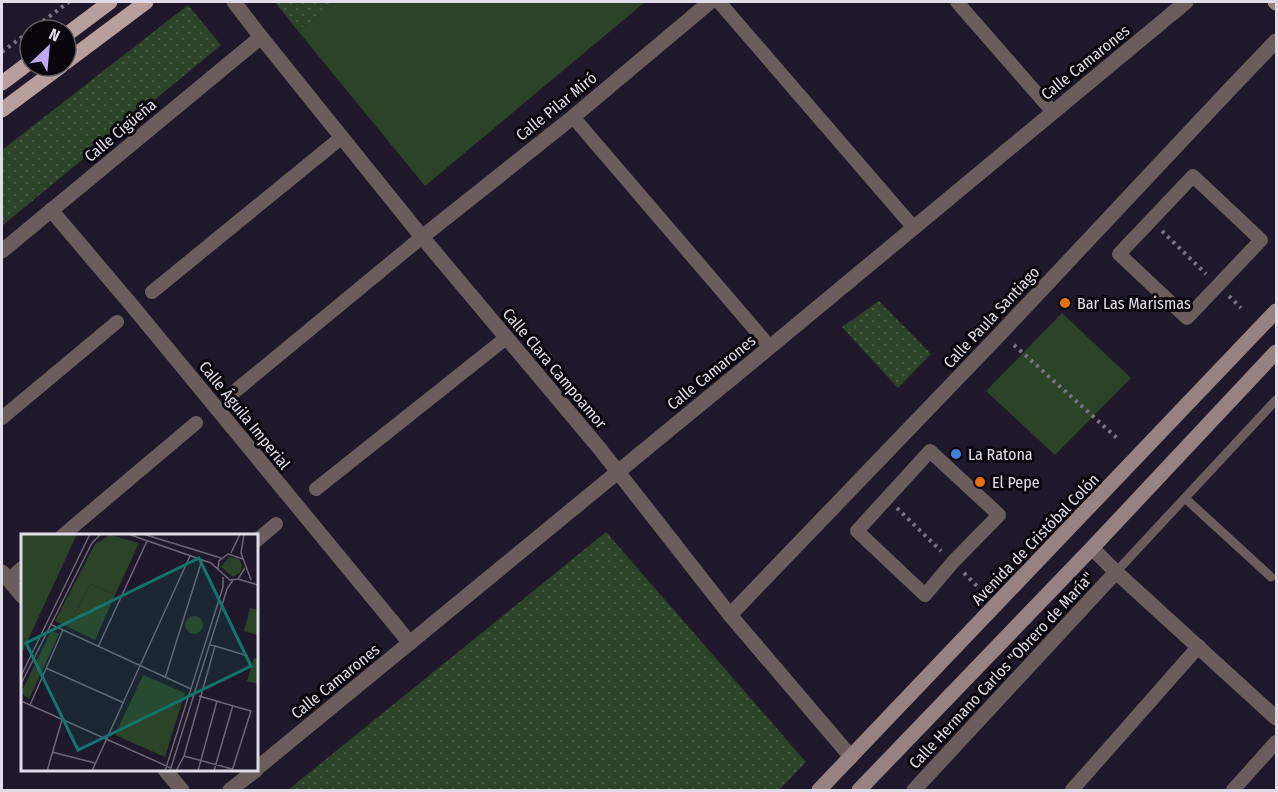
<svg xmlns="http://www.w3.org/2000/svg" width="1278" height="792" viewBox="0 0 1278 792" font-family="'Fira Sans Condensed',sans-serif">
  <defs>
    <pattern id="grass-dots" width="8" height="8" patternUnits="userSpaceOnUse" patternTransform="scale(1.5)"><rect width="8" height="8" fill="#2b4327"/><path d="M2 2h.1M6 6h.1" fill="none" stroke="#495e46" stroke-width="1.8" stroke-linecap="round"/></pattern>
  </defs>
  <rect width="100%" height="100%" fill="#1f182a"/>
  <g fill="url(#grass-dots)">
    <path d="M275 2H337L298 31Z"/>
    <path d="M188 5 221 45 2 226V150Z"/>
    <path d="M879 301 931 354 898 388 842 327Z"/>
    <path d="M606 532 806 762 779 790H288Z"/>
  </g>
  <g fill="#2b4327">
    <path d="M337 2H645L425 186 298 31Z"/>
    <path d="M1062 313 1131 378 1055 455 986 391Z"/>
  </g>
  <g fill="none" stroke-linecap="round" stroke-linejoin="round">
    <g stroke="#797383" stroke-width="4" stroke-dasharray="3 4.5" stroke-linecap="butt">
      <path d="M31 30 69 2"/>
      <path d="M2 52 30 31"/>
      <path d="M1162 231 1206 274"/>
      <path d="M1229 296 1241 308"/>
      <path d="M1014 345 1117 438"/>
      <path d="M897 508 941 551"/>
      <path d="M964 573 977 586"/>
    </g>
    <g stroke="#6a5d5c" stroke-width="9">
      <path d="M1186 499 1271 577"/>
      <path d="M1116 572 1276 400"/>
    </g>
    <g stroke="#6a5d5c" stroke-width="14">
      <path d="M719 2 914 228"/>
      <path d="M957 2 1053 112"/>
      <path d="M573 117 770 347"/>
      <path d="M1193 176 1261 240 1187 318 1119 254Z"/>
      <path d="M152 292 342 137"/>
      <path d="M234 392 422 237"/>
      <path d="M2 418 117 322"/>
      <path d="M930 451 999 515 953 562 925 595 857 531Z"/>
      <path d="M316 489 506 338"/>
      <path d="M62 536 196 423"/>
      <path d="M256 541 276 524"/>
      <path d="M9 580 22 568"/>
      <path d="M1072 790 1199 646"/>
      <path d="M1233 790 1276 742"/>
    </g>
    <g stroke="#6a5d5c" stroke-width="15">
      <path d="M234 2 261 37 422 237 600 449 730 615 851 757"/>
      <path d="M51 210 134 308 410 643"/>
      <path d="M422 237 573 117 710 2"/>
      <path d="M2 251 261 37"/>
      <path d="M2 572 22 596"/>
      <path d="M1116 572 1276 718"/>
      <path d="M730 615 1000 334 1230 89 1276 41"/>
      <path d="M256 769 770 347 1186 2"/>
      <path d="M165 770 182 790"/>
      <path d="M230 790 256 770"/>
    </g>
    <path stroke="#6a5d5c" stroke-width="15" d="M914 790 1116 572 1092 548"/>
    <g stroke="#968280" stroke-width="15">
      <path d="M1275 2 1276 3"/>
      <path d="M819 790 1276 311"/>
      <path d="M859 790 1092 548 1276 352"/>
    </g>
    <g stroke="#b99f9c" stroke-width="15">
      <path d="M66 35 110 2"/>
      <path d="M66 62 146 2"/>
      <path d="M2 83 30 62"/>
      <path d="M2 110 61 66"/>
    </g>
  </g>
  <g fill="#e8710a" stroke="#08050c" stroke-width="2">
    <circle cx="1065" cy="303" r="6"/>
    <circle cx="980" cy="482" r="6"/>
  </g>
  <circle fill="#3f7fe0" stroke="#08050c" stroke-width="2" cx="956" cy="454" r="6"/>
  <g text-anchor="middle" stroke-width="6" stroke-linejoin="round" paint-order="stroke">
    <g font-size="16" fill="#e0dce9" stroke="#08050c">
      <text transform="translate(1085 62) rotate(-39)" y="6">Calle Camarones</text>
      <text transform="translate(556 106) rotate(-39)" y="6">Calle Pilar Miró</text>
      <text transform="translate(120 130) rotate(-40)" y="6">Calle Cigüeña</text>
      <text transform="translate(991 317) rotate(-47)" y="6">Calle Paula Santiago</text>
      <text transform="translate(555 368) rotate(50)" y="6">Calle Clara Campoamor</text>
      <text transform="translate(711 372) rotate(-39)" y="6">Calle Camarones</text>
      <text transform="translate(245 415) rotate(51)" y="6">Calle Águila Imperial</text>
      <text transform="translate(1035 539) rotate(-46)" y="6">Avenida de Cristóbal Colón</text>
      <text transform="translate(1001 670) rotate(-47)" y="6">Calle Hermano Carlos "Obrero de María"</text>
      <text transform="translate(335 681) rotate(-39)" y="6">Calle Camarones</text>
    </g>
    <g font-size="16" fill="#e0dce9" stroke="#08050c" text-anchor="start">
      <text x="1077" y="309">Bar Las Marismas</text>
      <text x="968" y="460">La Ratona</text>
      <text x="992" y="488">El Pepe</text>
    </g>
  </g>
  <g transform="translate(21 534)">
    <rect width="237" height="237" fill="#1f182a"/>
    <path d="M89 1 118 9 94 61 69 50 47 93 34 87 74 10ZM208 23 218 25 221 31 220 38 212 43 200 33ZM30 97 38 100 8 165 0 159ZM233 124 237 125V150L226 147ZM122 141 164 159 144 223 94 201Z" fill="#2b4327"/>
    <path d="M0 0H56L0 121Z" fill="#2b4327"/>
    <path d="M69 50 94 61 74 106 47 93ZM229 74 237 76V101L223 97ZM164 91a9 9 0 1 1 18 0a9 9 0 1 1-18 0Z" fill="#2b4327"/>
    <path fill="none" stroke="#6c6676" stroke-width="1.5" d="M107 0 190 29 209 46 217 45 224 34M122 0 200 24M223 0 220 19 230 46M210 19 219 0M197 35 198 27 207 20 222 25M217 45 237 51M29 90 170 155M194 112 227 122M77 113 126 7M25 134 103 169M0 142 69 0M144 144 181 26M0 150 71 9 80 0M178 162 230 177 211 237M0 167 150 234M9 171 42 96M31 218 74 229M163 222 211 235M26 237 41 186M71 237 169 22M144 237 202 53V43M149 237 206 55 212 46M155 237 163 222 194 112 189 111M177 237 196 167M193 237 212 171"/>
    <path fill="#0f766e" fill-opacity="0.15" stroke="#0f766e" stroke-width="3" d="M178 24 230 132 57 216 5 109Z"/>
    <rect width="237" height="237" fill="none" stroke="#e0dce9" stroke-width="3"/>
  </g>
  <rect width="1278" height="792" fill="none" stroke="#e0dce9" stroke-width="6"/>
  <g transform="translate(48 48) rotate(26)"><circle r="28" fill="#08050c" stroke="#5e5b64" stroke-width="1.5"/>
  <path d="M0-4.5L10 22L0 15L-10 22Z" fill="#c1a8f3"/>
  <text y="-9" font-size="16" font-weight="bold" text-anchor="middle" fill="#e0dce9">N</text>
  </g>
</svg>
